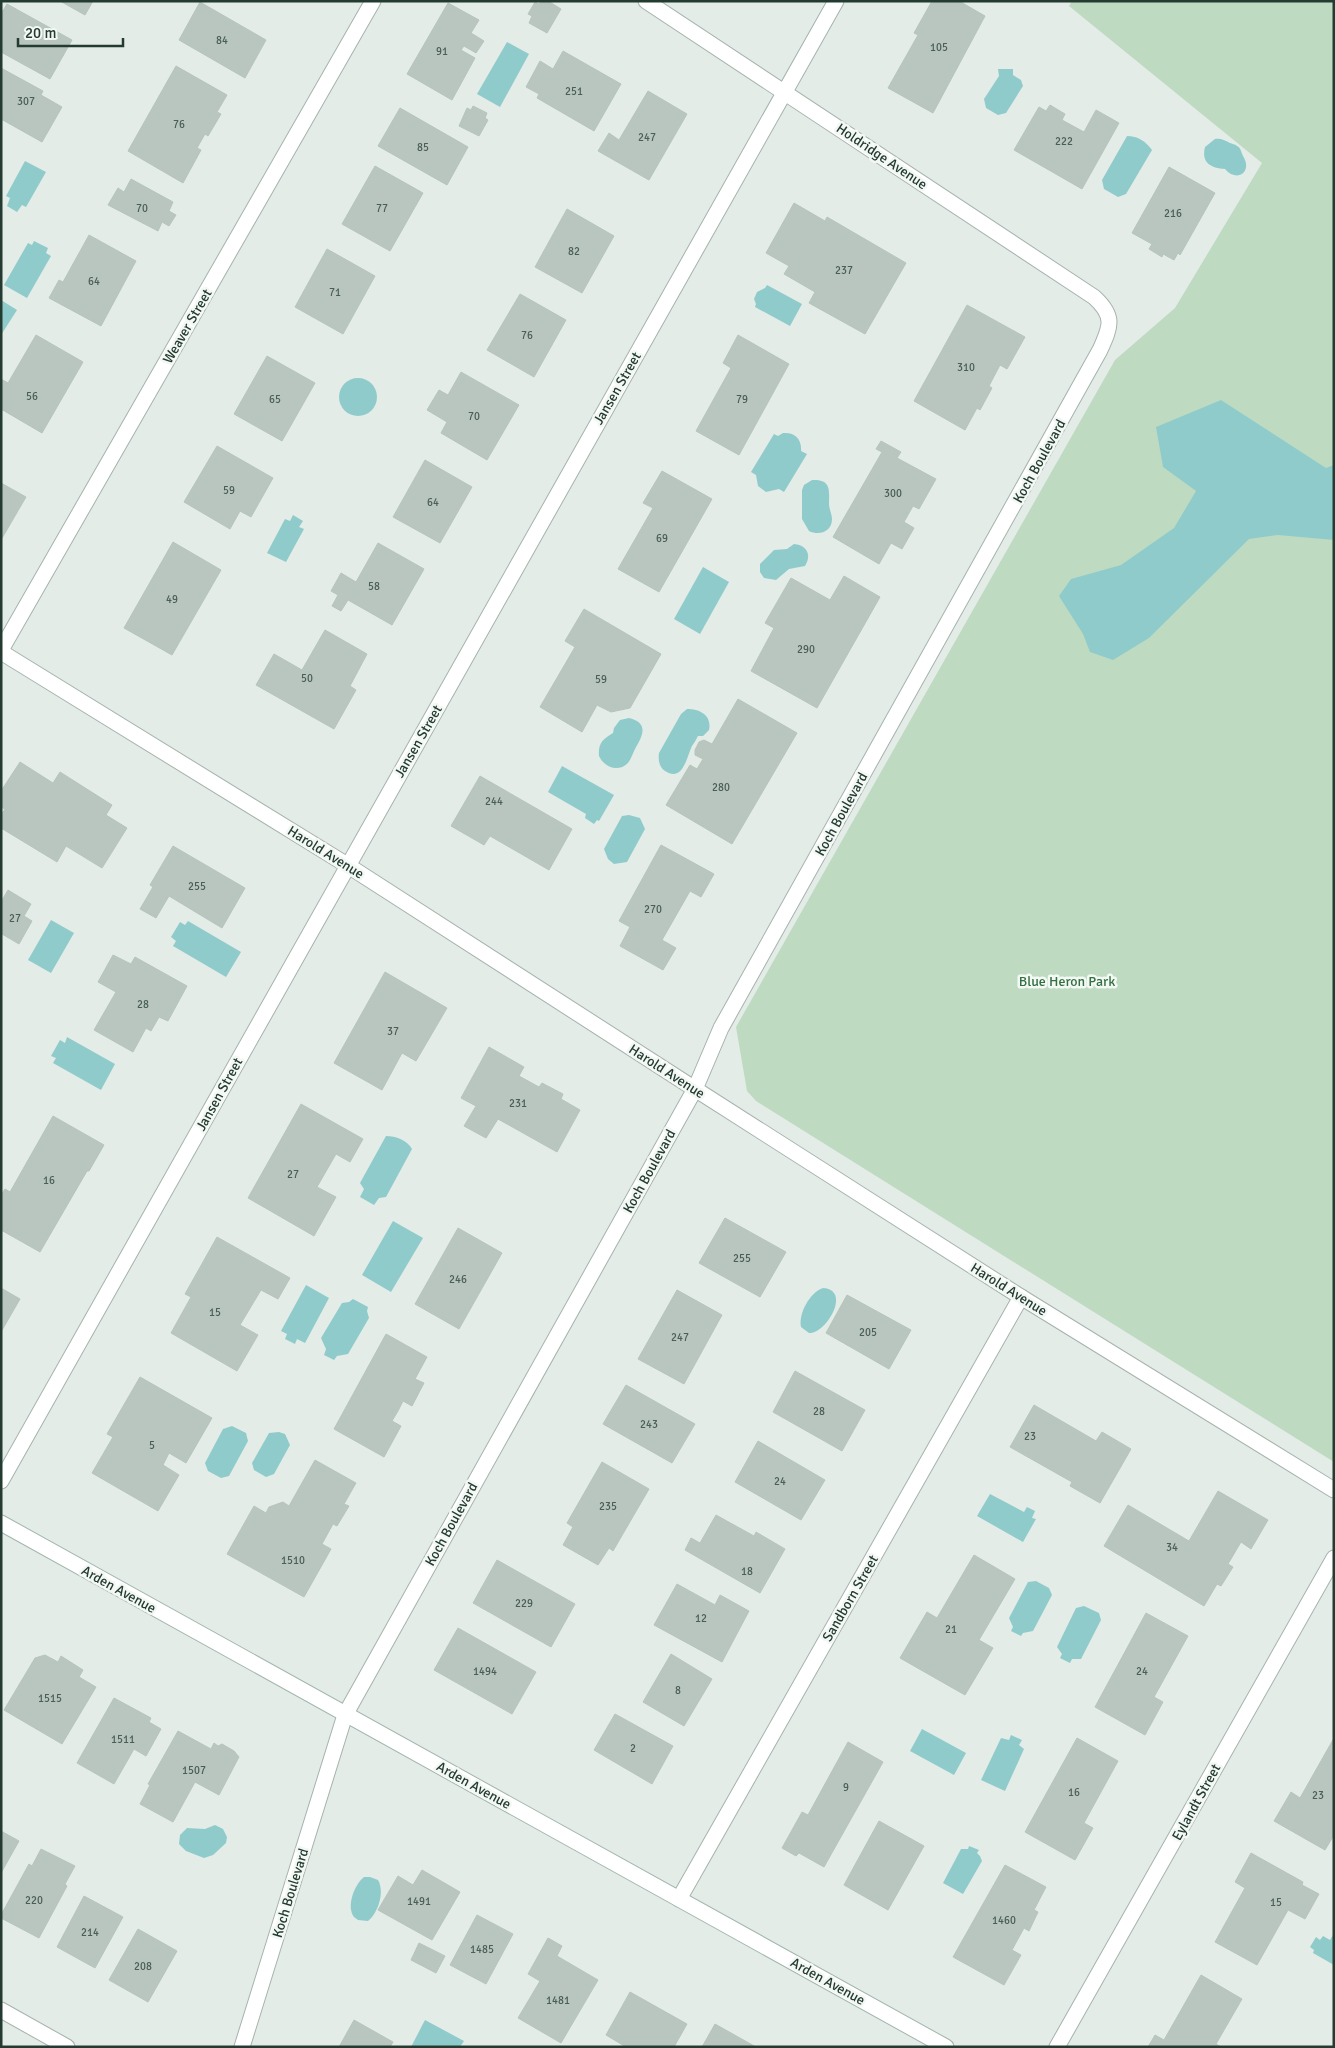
<svg xmlns="http://www.w3.org/2000/svg" width="1335" height="2048" viewBox="0 0 1335 2048" font-family="Signika,sans-serif">
  <rect width="100%" height="100%" fill="#e3ece7"/>
  <path fill="#bedbc2" d="M1072 1H1334V1462L756 1101 747 1091 736 1027 1115 360 1175 308 1262 163 1069 6Z"/>
  <g fill="#90cbcb">
    <path d="M507 42 529 54 500 107 477 94Z"/>
    <path d="M998 69H1013V75L1021 80 1023 86 1006 113 998 115 986 108 984 99 999 76Z"/>
    <path d="M1127 136C1138 136 1145 141 1152 150L1126 194 1118 197 1104 189 1102 180Z"/>
    <path d="M1215 139C1221 138 1224 140 1230 143 1232 144 1235 144 1237 146 1241 148 1241 152 1243 156 1253 172 1237 183 1225 169 1211 168 1201 163 1205 147Z"/>
    <path d="M25 161 46 172 26 207 22 205 17 212 7 206 10 198 6 196Z"/>
    <path d="M34 241 48 248 46 253 51 256 27 298 4 285 28 243 32 245Z"/>
    <path d="M767 285 802 304 790 326 755 307 756 304 754 299 757 292 765 288Z"/>
    <path d="M1 300 17 310 1 335Z"/>
    <circle cx="358" cy="397" r="19"/>
    <path d="M1221 400 1326 468 1334 465V540L1278 535 1249 539 1149 638 1113 660 1090 652 1083 634 1059 596 1071 579 1121 565 1174 528 1196 491 1163 467 1156 427Z"/>
    <path d="M783 433C795 432 802 439 801 451L807 454 784 492 779 489 766 492 758 486 756 475 751 472 774 434 778 436Z"/>
    <path d="M812 480C832 479 829 491 829 504 829 509 832 514 832 519 832 532 819 536 809 531L802 519V490L804 485Z"/>
    <path d="M293 515 303 521 299 527 304 529 286 562 267 553 285 519 290 521Z"/>
    <path d="M794 544C807 545 812 555 805 566L789 569 776 580 764 578 760 572V564L774 550 787 549Z"/>
    <path d="M703 567 729 582 700 634 674 619Z"/>
    <path d="M687 709C701 709 712 716 709 730L703 736H698C696 740 694 743 692 746 687 756 683 783 665 771 659 767 658 760 659 753L681 714Z"/>
    <path d="M629 718C650 723 642 737 635 749 633 753 631 759 628 763 618 773 604 767 599 756 598 743 603 739 613 733L614 728 620 720Z"/>
    <path d="M562 766 614 795 599 821 597 820 594 824 585 818 586 814 548 792Z"/>
    <path d="M629 815 640 818 645 829 627 862 614 864 608 859 604 849 622 816Z"/>
    <path d="M51 920 74 933 51 973 28 960Z"/>
    <path d="M188 921 241 952 226 977 173 946 176 941 171 937 180 922 185 925Z"/>
    <path d="M67 1037 115 1064 101 1090 53 1063 56 1058 51 1056 60 1040 65 1043Z"/>
    <path d="M386 1136C396 1136 407 1140 412 1149L386 1197 379 1198 374 1205 360 1197 364 1189 360 1183Z"/>
    <path d="M393 1221 423 1238 391 1292 362 1275Z"/>
    <path d="M306 1285 329 1298 305 1343 297 1339 295 1344 285 1339 287 1334 281 1331Z"/>
    <path d="M823 1288C852 1290 826 1334 809 1333L801 1327C798 1314 810 1292 823 1288Z"/>
    <path d="M353 1299 368 1307 367 1311 369 1318 348 1354 337 1356 334 1360 324 1355 326 1349 321 1338 342 1303 349 1302Z"/>
    <path d="M232 1426 246 1433 248 1441 229 1476 221 1478 208 1471 205 1463 223 1429Z"/>
    <path d="M279 1432 285 1434 290 1445 274 1474 266 1477 254 1470 252 1463 269 1433Z"/>
    <path d="M990 1494 1024 1512 1027 1507 1035 1511 1032 1518 1036 1519 1023 1542 977 1516Z"/>
    <path d="M1036 1581 1049 1588 1052 1595 1033 1631 1023 1633 1021 1636 1011 1631 1013 1627 1009 1618 1028 1582Z"/>
    <path d="M1084 1606 1099 1613 1101 1620 1081 1659H1072L1070 1663 1060 1658 1062 1654 1057 1647 1076 1608Z"/>
    <path d="M922 1729 966 1753 954 1775 910 1751Z"/>
    <path d="M1011 1735 1022 1740 1019 1745 1024 1749 1005 1791 981 1780 1001 1738 1009 1740Z"/>
    <path d="M215 1825 223 1829 227 1837 226 1843 213 1855 204 1858 186 1851 179 1844 180 1835 187 1828 205 1829Z"/>
    <path d="M969 1846 979 1850 977 1853 980 1856 982 1861 963 1894 943 1883 961 1849H968Z"/>
    <path d="M364 1877H370L378 1880C385 1892 378 1913 368 1921L358 1920 354 1917C346 1907 354 1885 364 1877Z"/>
    <path d="M1334 1933V1965L1313 1953 1314 1950 1310 1947 1316 1937 1320 1940 1323 1936 1330 1940Z"/>
    <path d="M425 2020 464 2041 460 2047H411Z"/>
  </g>
  <g fill="#b9c6bf" stroke="#b6c5bc">
    <path d="M60 1H93L85 15Z"/>
    <path d="M541 1H548L561 9 547 33 529 23 532 16 528 14 535 2 539 4Z"/>
    <path d="M932 1H959L985 16 933 113 888 88 918 35 914 33Z"/>
    <path d="M200 2 266 40 245 78 179 40Z"/>
    <path d="M448 3 479 20 471 33 484 41 476 53 464 46 461 50 475 58 452 100 407 74Z"/>
    <path d="M7 4 72 40 50 79 1 52V14Z"/>
    <path d="M563 51 621 84 594 131 537 98 539 94 526 87 540 61 553 69Z"/>
    <path d="M176 66 227 95 217 112 221 114 208 136 205 134 197 148 201 150 183 183 128 151Z"/>
    <path d="M1 68 43 91 41 95 62 107 42 142 1 119Z"/>
    <path d="M648 91 687 114 649 180 598 151 609 133 619 140Z"/>
    <path d="M1050 105 1065 114 1062 120 1084 132 1096 110 1119 123 1082 189 1014 150 1039 107 1046 111Z"/>
    <path d="M473 106 487 113 485 118 488 120 479 136 459 126 467 108 471 110Z"/>
    <path d="M400 108 468 147 447 185 378 146Z"/>
    <path d="M375 166 423 193 390 251 342 224Z"/>
    <path d="M1169 167 1215 193 1180 255 1178 253 1174 260 1163 254 1162 257 1149 249 1152 244 1132 233Z"/>
    <path d="M131 179 173 202 169 211 176 215 169 226 162 222 158 231 108 205 118 188 124 192Z"/>
    <path d="M794 203 825 221 827 217 906 263 865 334 809 303 815 292 784 274 789 266 766 253Z"/>
    <path d="M567 209 614 236 582 293 535 267Z"/>
    <path d="M89 235 136 261 101 326 49 298 59 280 63 282Z"/>
    <path d="M327 249 375 276 343 334 295 307Z"/>
    <path d="M520 294 566 320 534 377 487 350Z"/>
    <path d="M967 305 1025 337 1007 369 1000 365 989 386 992 388 980 410 977 408 965 430 914 401Z"/>
    <path d="M36 335 83 362 42 433 1 409V379L8 383Z"/>
    <path d="M738 335 789 364 739 455 696 431 731 368 723 363Z"/>
    <path d="M267 356 315 383 282 441 234 414Z"/>
    <path d="M461 372 519 405 487 460 441 433 447 422 427 410 439 390 448 395Z"/>
    <path d="M881 441 901 452 897 458 936 479 919 509 913 506 904 522 914 528 902 549 891 543 879 564 833 537 882 452 876 449Z"/>
    <path d="M217 446 273 478 251 517 240 511 230 529 184 502Z"/>
    <path d="M425 460 472 487 440 543 393 517Z"/>
    <path d="M662 471 712 499 659 592 618 569 653 508 643 503Z"/>
    <path d="M1 483 26 497 1 540Z"/>
    <path d="M173 542 221 570 172 655 124 628Z"/>
    <path d="M378 543 424 569 392 625 348 600 341 611 332 606 338 595 331 591 341 573 356 582Z"/>
    <path d="M844 576 880 597 817 708 751 671 774 628 765 623 791 578 830 600Z"/>
    <path d="M584 609 661 654 630 708 611 712 597 705 582 732 540 707 575 647 565 641Z"/>
    <path d="M325 630 367 654 350 686 356 690 334 729 256 685 274 654 302 670Z"/>
    <path d="M738 699 797 733 732 844 666 805 690 765 697 769 703 759 695 755V750L699 742 704 740 712 744Z"/>
    <path d="M20 762 53 783 60 772 112 805 106 815 127 828 102 868 66 846 57 862 1 828V815L5 809 1 807V791Z"/>
    <path d="M480 776 572 829 549 870 490 836 484 845 451 826Z"/>
    <path d="M661 845 714 874 701 897 690 891 662 940 676 948 663 970 620 946 630 927 619 921Z"/>
    <path d="M173 846 245 888 222 928 169 896 156 918 140 909 153 887 150 885Z"/>
    <path d="M8 890 31 904 24 916 32 921 19 944 2 934 1 936V902Z"/>
    <path d="M113 955 131 964 135 957 187 986 168 1021 159 1017 151 1031 146 1028 133 1052 94 1030 116 992 98 982Z"/>
    <path d="M385 972 447 1008 416 1061 402 1053 382 1090 334 1063Z"/>
    <path d="M489 1047 524 1067 519 1076 539 1087 542 1083 563 1094 561 1099 580 1110 557 1152 498 1119 486 1138 464 1126 476 1106 461 1098Z"/>
    <path d="M301 1104 363 1139 350 1162 336 1154 317 1187 336 1197 314 1236 248 1198Z"/>
    <path d="M53 1116 104 1145 89 1171H87L40 1252 1 1230V1195L5 1189 10 1192Z"/>
    <path d="M725 1218 786 1252 760 1297 699 1263Z"/>
    <path d="M458 1228 502 1253 459 1329 415 1304Z"/>
    <path d="M217 1237 290 1278 278 1299 261 1290 240 1325 258 1335 237 1371 171 1333 191 1297 185 1294Z"/>
    <path d="M1 1288 20 1299 1 1332Z"/>
    <path d="M677 1290 722 1315 684 1384 638 1359Z"/>
    <path d="M847 1295 911 1330 889 1369 826 1333Z"/>
    <path d="M386 1334 427 1357 415 1379 424 1383 412 1406 403 1401 398 1411 392 1421 401 1426 384 1457 334 1429Z"/>
    <path d="M795 1371 865 1410 842 1451 773 1412Z"/>
    <path d="M140 1377 212 1418 186 1463 169 1453 163 1465 179 1475 158 1511 92 1473 113 1437 107 1434Z"/>
    <path d="M626 1385 695 1424 672 1463 603 1424Z"/>
    <path d="M1034 1405 1096 1441 1102 1432 1131 1449 1100 1503 1070 1486 1072 1482 1010 1447Z"/>
    <path d="M758 1441 825 1480 801 1520 735 1482Z"/>
    <path d="M315 1460 356 1483 344 1504 349 1506 337 1526 333 1524 322 1544 331 1549 304 1597 227 1554 254 1506 266 1513 269 1507 283 1502 289 1506Z"/>
    <path d="M602 1462 649 1489 613 1551 609 1548 598 1565 563 1545 573 1527 567 1523Z"/>
    <path d="M1218 1491 1268 1520 1251 1549 1241 1542 1228 1564 1233 1567 1221 1586 1217 1584 1204 1606 1104 1546 1128 1505 1189 1541Z"/>
    <path d="M716 1515 754 1536 756 1532 785 1549 760 1593 685 1550 691 1538 700 1543Z"/>
    <path d="M974 1555 1015 1579 979 1640 993 1648 965 1695 900 1658 927 1612 937 1618Z"/>
    <path d="M497 1560 575 1604 551 1647 473 1603Z"/>
    <path d="M677 1584 715 1605 720 1595 749 1611 722 1662 654 1625Z"/>
    <path d="M1146 1613 1188 1636 1154 1697 1163 1702 1145 1735 1095 1707Z"/>
    <path d="M458 1628 536 1672 512 1714 434 1670Z"/>
    <path d="M671 1654 712 1679 684 1726 643 1702Z"/>
    <path d="M45 1655 58 1662 61 1656 83 1670 79 1677 96 1687 62 1744 4 1710 35 1658Z"/>
    <path d="M114 1698 151 1718 149 1722 161 1729 146 1756 134 1749 114 1784 77 1763Z"/>
    <path d="M615 1714 673 1746 652 1784 594 1750Z"/>
    <path d="M178 1731 211 1749 214 1743 218 1746 222 1744 234 1751 239 1757 219 1795 195 1782 173 1822 140 1804 150 1785 148 1784Z"/>
    <path d="M1077 1738 1118 1761 1084 1823 1093 1828 1075 1860 1025 1832Z"/>
    <path d="M1334 1738V1835L1325 1850 1274 1821 1291 1792 1300 1798Z"/>
    <path d="M848 1742 883 1762 824 1867 799 1853 796 1856 782 1848 802 1812 808 1815Z"/>
    <path d="M879 1821 924 1846 888 1910 844 1885Z"/>
    <path d="M1 1831 19 1841 1 1873Z"/>
    <path d="M41 1849 75 1866 65 1884 67 1886 39 1938 1 1918V1915L29 1864 32 1866Z"/>
    <path d="M1251 1853 1303 1882 1302 1885 1319 1894 1305 1919 1288 1910 1257 1965 1215 1942 1245 1888 1235 1882Z"/>
    <path d="M1005 1865 1046 1887 1034 1910 1038 1912 1029 1931 1024 1928 1012 1950 1021 1955 1004 1985 953 1957Z"/>
    <path d="M422 1870 460 1892 432 1940 378 1910 398 1876 413 1885Z"/>
    <path d="M84 1896 123 1917 95 1968 57 1947Z"/>
    <path d="M477 1915 513 1934 486 1984 450 1965Z"/>
    <path d="M138 1929 177 1951 148 2002 109 1980Z"/>
    <path d="M548 1938 562 1946 557 1956 598 1980 561 2043 518 2018 540 1981 528 1974Z"/>
    <path d="M419 1943 445 1956 436 1973 411 1960Z"/>
    <path d="M1201 1975 1242 1999 1216 2044 1221 2047H1148L1155 2035 1164 2040Z"/>
    <path d="M630 1992 687 2024 674 2047H626L606 2035Z"/>
    <path d="M354 2020 393 2042 390 2047H339Z"/>
    <path d="M715 2024 756 2047H702Z"/>
  </g>
  <g fill="none" stroke-linecap="round" stroke-linejoin="round">
    <g stroke="#a6b3ad" stroke-width="17">
      <g id="street">
        <path d="M1 650 373 1"/>
        <path d="M1 652 347 865 695 1089 1021 1297 1334 1490"/>
        <path d="M1 1481 836 1"/>
        <path d="M679 1899 1021 1297"/>
        <path d="M1 2010 67 2047"/>
        <path d="M242 2047 345 1715 695 1089 721 1028 1100 350C1111 326 1115 316 1094 297L646 1"/>
        <path d="M1057 2047 1334 1558"/>
      </g>
    </g>
    <g stroke="#a2b6ad" stroke-width="17">
      <path id="secondary" d="M1 1523 946 2047"/>
    </g>
    <use href="#street" stroke="#fff" stroke-width="15"/>
    <use href="#secondary" stroke="#fff" stroke-width="15"/>
  </g>
  <g text-anchor="middle" stroke-width="5" stroke-linejoin="round" paint-order="stroke">
    <g font-size="11" fill="#495e55">
      <text x="222" y="44">84</text>
      <text x="939" y="51">105</text>
      <text x="442" y="55">91</text>
      <text x="574" y="95">251</text>
      <text x="26" y="105">307</text>
      <text x="179" y="128">76</text>
      <text x="647" y="141">247</text>
      <text x="1064" y="145">222</text>
      <text x="423" y="151">85</text>
      <text x="142" y="212">70</text>
      <text x="382" y="212">77</text>
      <text x="1173" y="217">216</text>
      <text x="574" y="255">82</text>
      <text x="844" y="274">237</text>
      <text x="94" y="285">64</text>
      <text x="335" y="296">71</text>
      <text x="527" y="339">76</text>
      <text x="966" y="371">310</text>
      <text x="32" y="400">56</text>
      <text x="275" y="403">65</text>
      <text x="742" y="403">79</text>
      <text x="474" y="420">70</text>
      <text x="229" y="494">59</text>
      <text x="893" y="497">300</text>
      <text x="433" y="506">64</text>
      <text x="662" y="542">69</text>
      <text x="374" y="590">58</text>
      <text x="172" y="603">49</text>
      <text x="806" y="653">290</text>
      <text x="307" y="682">50</text>
      <text x="601" y="683">59</text>
      <text x="721" y="791">280</text>
      <text x="494" y="805">244</text>
      <text x="197" y="890">255</text>
      <text x="653" y="913">270</text>
      <text x="15" y="922">27</text>
      <text x="143" y="1008">28</text>
      <text x="393" y="1035">37</text>
      <text x="518" y="1107">231</text>
      <text x="293" y="1178">27</text>
      <text x="49" y="1184">16</text>
      <text x="742" y="1262">255</text>
      <text x="458" y="1283">246</text>
      <text x="215" y="1316">15</text>
      <text x="868" y="1336">205</text>
      <text x="680" y="1341">247</text>
      <text x="819" y="1415">28</text>
      <text x="649" y="1428">243</text>
      <text x="1030" y="1440">23</text>
      <text x="152" y="1449">5</text>
      <text x="780" y="1485">24</text>
      <text x="608" y="1510">235</text>
      <text x="1172" y="1551">34</text>
      <text x="293" y="1564">1510</text>
      <text x="747" y="1575">18</text>
      <text x="524" y="1607">229</text>
      <text x="701" y="1622">12</text>
      <text x="951" y="1633">21</text>
      <text x="485" y="1675">1494</text>
      <text x="1142" y="1675">24</text>
      <text x="678" y="1694">8</text>
      <text x="50" y="1702">1515</text>
      <text x="123" y="1743">1511</text>
      <text x="633" y="1752">2</text>
      <text x="194" y="1774">1507</text>
      <text x="846" y="1791">9</text>
      <text x="1074" y="1796">16</text>
      <text x="1318" y="1799">23</text>
      <text x="34" y="1904">220</text>
      <text x="419" y="1905">1491</text>
      <text x="1276" y="1906">15</text>
      <text x="1004" y="1924">1460</text>
      <text x="90" y="1936">214</text>
      <text x="482" y="1953">1485</text>
      <text x="143" y="1970">208</text>
      <text x="558" y="2004">1481</text>
    </g>
    <g font-size="14" fill="#243b32" stroke="#f3f8f5">
      <text transform="translate(882 156) rotate(34)" y="5">Holdridge Avenue</text>
      <text transform="translate(187 326) rotate(-60)" y="5">Weaver Street</text>
      <text transform="translate(617 388) rotate(-60)" y="5">Jansen Street</text>
      <text transform="translate(1039 461) rotate(-61)" y="5">Koch Boulevard</text>
      <text transform="translate(418 741) rotate(-60)" y="5">Jansen Street</text>
      <text transform="translate(841 814) rotate(-61)" y="5">Koch Boulevard</text>
      <text transform="translate(326 852) rotate(32)" y="5">Harold Avenue</text>
      <text transform="translate(667 1071) rotate(33)" y="5">Harold Avenue</text>
      <text transform="translate(219 1094) rotate(-61)" y="5">Jansen Street</text>
      <text transform="translate(649 1171) rotate(-61)" y="5">Koch Boulevard</text>
      <text transform="translate(1009 1289) rotate(32)" y="5">Harold Avenue</text>
      <text transform="translate(451 1524) rotate(-61)" y="5">Koch Boulevard</text>
      <text transform="translate(119 1589) rotate(29)" y="5">Arden Avenue</text>
      <text transform="translate(850 1598) rotate(-60)" y="5">Sandborn Street</text>
      <text transform="translate(474 1785) rotate(29)" y="5">Arden Avenue</text>
      <text transform="translate(1196 1802) rotate(-61)" y="5">Eylandt Street</text>
      <text transform="translate(290 1893) rotate(-73)" y="5">Koch Boulevard</text>
      <text transform="translate(828 1981) rotate(29)" y="5">Arden Avenue</text>
    </g>
    <g font-size="14" fill="#326f41" stroke="#f3f8f5">
      <text x="1067" y="986">Blue Heron Park</text>
    </g>
  </g>
  <rect width="1335" height="2048" fill="none" stroke="#243b32" stroke-width="5"/>
  <path d="M18 38v8h105v-8" fill="none" stroke="#243b32" stroke-width="2.5"/>
  <text x="25" y="38" font-size="15" fill="#243b32" stroke="#f3f8f5" stroke-width="4" paint-order="stroke">20 m</text>
</svg>
